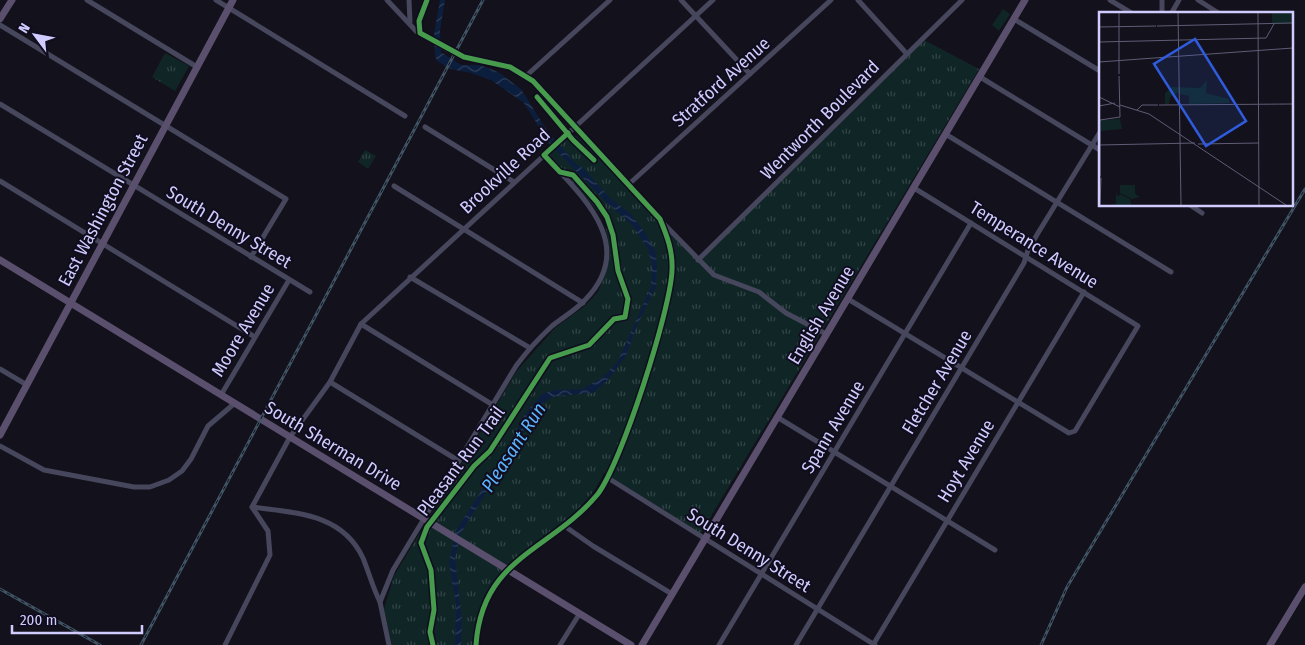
<svg xmlns="http://www.w3.org/2000/svg" width="1305" height="645" viewBox="0 0 1305 645" font-family="'Fira Sans Condensed',sans-serif">
  <defs>
    <pattern id="park-tufts" width="24" height="20" patternUnits="userSpaceOnUse" patternTransform="scale(1.25)"><rect width="24" height="20" fill="#102626"/><path d="M3 7l-1-3M5 7V3M7 7l1-3M15 17l-1-3M17 17v-4M19 17l1-3" fill="none" stroke="#324447"/></pattern>
    <pattern id="water-waves" width="16" height="10" patternUnits="userSpaceOnUse" patternTransform="scale(1.25)"><rect width="16" height="10" fill="#0c1e3d"/><path d="M0 5q4-4 8 0t8 0" fill="none" stroke="#2e3e5a"/></pattern>
  </defs>
  <rect width="100%" height="100%" fill="#13111b"/>
  <path fill="#102626" d="M1003 9 1010 14 999 31 992 25Z"/>
  <g fill="url(#park-tufts)">
    <path d="M924 40 979 69 701 533 604 473C572 544 475 545 474 645H392L384 609 394 576 516 372 555 328 585 306 598 292 605 275 610 256 605 220 548 154 571 135 577 136 699 262Z"/>
    <path d="M165 53 189 66 175 91 152 77Z"/>
    <path d="M365 150 376 156 368 169 358 162Z"/>
  </g>
  <path fill="url(#water-waves)" d="M440 0H445L440 30 441 52 461 65H480L498 72 521 89 546 129 575 163 584 169 611 199 630 213 644 231 655 250 657 264 656 287 637 325 626 356 607 381 593 393 556 396 547 400 533 413 522 436 461 533 455 558 462 622 461 645H455L456 605 449 563 456 530 504 456 525 414 542 394 554 390 582 389 603 377 618 361 651 287 652 264 648 249 632 225 609 205 549 143 524 103 491 80 471 73 451 69 437 61 435 56 434 34Z"/>
  <g fill="none" stroke-linecap="round" stroke-linejoin="round">
    <g stroke="#46465c" stroke-width="5">
      <path d="M87 0 197 67"/>
      <path d="M216 0 405 116"/>
      <path d="M387 0 416 31 448 50 467 58 510 67 530 79 660 219C667 236 673 251 672 270 671 309 621 465 597 495 550 551 482 557 476 645"/>
      <path d="M409 0 410 22"/>
      <path d="M681 0 750 74"/>
      <path d="M858 0 907 54"/>
      <path d="M1110 0 1133 14"/>
      <path d="M1162 0V14"/>
      <path d="M1198 0 1220 14"/>
      <path d="M1171 14 1179 0"/>
      <path d="M1014 19 1100 71"/>
      <path d="M0 25 286 199 251 257"/>
      <path d="M526 76 610 0"/>
      <path d="M980 77 1100 150"/>
      <path d="M0 104 310 292"/>
      <path d="M425 127 514 182"/>
      <path d="M947 135 1171 272"/>
      <path d="M0 181 255 337"/>
      <path d="M628 185 831 0"/>
      <path d="M394 186 583 303"/>
      <path d="M1190 205 1202 213"/>
      <path d="M663 223 714 275 759 292 786 313 826 334"/>
      <path d="M698 260 962 0"/>
      <path d="M410 277 530 348"/>
      <path d="M848 299 1069 433 1075 431 1138 326 914 188"/>
      <path d="M361 324 493 405"/>
      <path d="M0 369 27 385"/>
      <path d="M330 382 459 461"/>
      <path d="M221 395 289 280"/>
      <path d="M777 417 995 550"/>
      <path d="M0 446 44 470 134 487H150L169 480 182 471 191 459 208 426 235 403"/>
      <path d="M608 478 875 645"/>
      <path d="M252 507C295 513 342 513 363 558 369 573 373 588 380 602"/>
      <path d="M563 525 593 546 672 594"/>
      <path d="M225 645 270 555 268 531 252 507 290 437 330 382 361 324 713 0"/>
      <path d="M389 645 380 602 393 570 516 366C527 351 539 338 552 326 563 317 576 310 585 300 639 245 581 195 544 155"/>
      <path d="M560 645 580 613"/>
      <path d="M719 645 971 223"/>
      <path d="M796 645 1024 263 1028 250 1038 233 1100 132"/>
      <path d="M873 645 1084 292"/>
    </g>
    <g stroke="#5a4f6d" stroke-width="7">
      <path d="M0 19 12 0"/>
      <path d="M0 260 631 645"/>
      <path d="M0 435 233 0"/>
      <path d="M642 645 1025 0"/>
      <path d="M1270 645 1305 587"/>
    </g>
    <g stroke="#405564" stroke-width="3">
      <g id="rail">
        <path d="M0 589 100 645"/>
        <path d="M141 645 483 0"/>
        <path d="M1041 645 1067 587 1305 189"/>
      </g>
    </g>
    <use href="#rail" stroke="#100d1f" stroke-width="1" stroke-dasharray="4" stroke-linecap="butt"/>
    <g stroke="#100d1f" stroke-width="8">
      <g id="cycleway">
        <path d="M427 0 419 21 420 33 464 57 510 67 533 81 660 219C667 236 673 251 672 270 671 309 621 465 597 495 550 551 482 557 476 645"/>
        <path d="M537 97 573 140 594 160"/>
        <path d="M433 645 430 632 434 610 431 570 421 543 427 527 474 466 490 451 550 358 589 345 614 319 625 317 628 299 618 271 613 235 607 217 597 202 573 175 560 172 544 155 568 133"/>
      </g>
    </g>
    <use href="#cycleway" stroke="#469c4c" stroke-width="5"/>
  </g>
  <g text-anchor="middle" stroke-width="4" stroke-linejoin="round" paint-order="stroke">
    <g font-size="18" fill="#d1ccfe" stroke="#100d1f">
      <text transform="translate(721 82) rotate(-42)" y="6">Stratford Avenue</text>
      <text transform="translate(820 120) rotate(-45)" y="6">Wentworth Boulevard</text>
      <text transform="translate(505 171) rotate(-43)" y="6">Brookville Road</text>
      <text transform="translate(103 210) rotate(-62)" y="6">East Washington Street</text>
      <text transform="translate(229 227) rotate(31)" y="6">South Denny Street</text>
      <text transform="translate(1034 245) rotate(32)" y="6">Temperance Avenue</text>
      <text transform="translate(821 315) rotate(-59)" y="6">English Avenue</text>
      <text transform="translate(243 330) rotate(-59)" y="6">Moore Avenue</text>
      <text transform="translate(937 382) rotate(-59)" y="6">Fletcher Avenue</text>
      <text transform="translate(833 427) rotate(-59)" y="6">Spann Avenue</text>
      <text transform="translate(333 446) rotate(31)" y="6">South Sherman Drive</text>
      <text transform="translate(461 461) rotate(-53)" y="6">Pleasant Run Trail</text>
      <text transform="translate(966 461) rotate(-59)" y="6">Hoyt Avenue</text>
      <text transform="translate(749 550) rotate(32)" y="6">South Denny Street</text>
    </g>
    <g font-size="19" font-style="italic" fill="#5bb3fd" stroke="#100d1f">
      <text transform="translate(513 447) rotate(-57)" y="7">Pleasant Run</text>
    </g>
  </g>
  <g transform="translate(1099 12)">
    <rect width="194" height="194" fill="#13111b"/>
    <path d="M21 107 23 117 2 119V108Z" fill="#102626"/>
    <path d="M17 180 19 185 21 182 31 187 32 193H12L17 192Z" fill="#102626"/>
    <path d="M173 0H194V11L173 12ZM108 68 107 81 130 87V91L90 92V84L78 81 71 85 70 92 66 93V81L73 75 101 76ZM21 173H36V182L41 185 33 187 21 181Z" fill="#102626"/>
    <path fill="none" stroke="#5f5c76" stroke-width="1" d="M20 0V62M79 0 82 193M159 0 160 193M58 14 194 11M0 15 57 14M0 30 167 26 175 12M0 50 194 36M0 85 21 95M21 93 50 102 187 193M60 93 194 92M0 94 16 91M38 98 43 93H59M99 132 160 131M0 133 96 131M1 164V108L21 105 20 64M1 193 2 166"/>
    <path fill="#2f5bdc" fill-opacity="0.15" stroke="#2f5bdc" stroke-width="2.5" d="M96 27 147 109 107 134 55 52Z"/>
    <rect width="194" height="194" fill="none" stroke="#d1ccfe" stroke-width="2.5"/>
  </g>
  <g transform="translate(35 35) rotate(302)" stroke="#100d1f" stroke-width="4" paint-order="stroke">
  <path d="M0-4L9 19L0 12L-9 19Z" fill="#d1ccfe"/>
  <text y="-8" font-size="14" font-weight="bold" text-anchor="middle" fill="#d1ccfe">N</text>
  </g>
  <path d="M12 625v8h130v-8" fill="none" stroke="#d1ccfe" stroke-width="2.5"/>
  <text x="20" y="625" font-size="15" fill="#d1ccfe" stroke="#100d1f" stroke-width="4" paint-order="stroke">200 m</text>
</svg>
